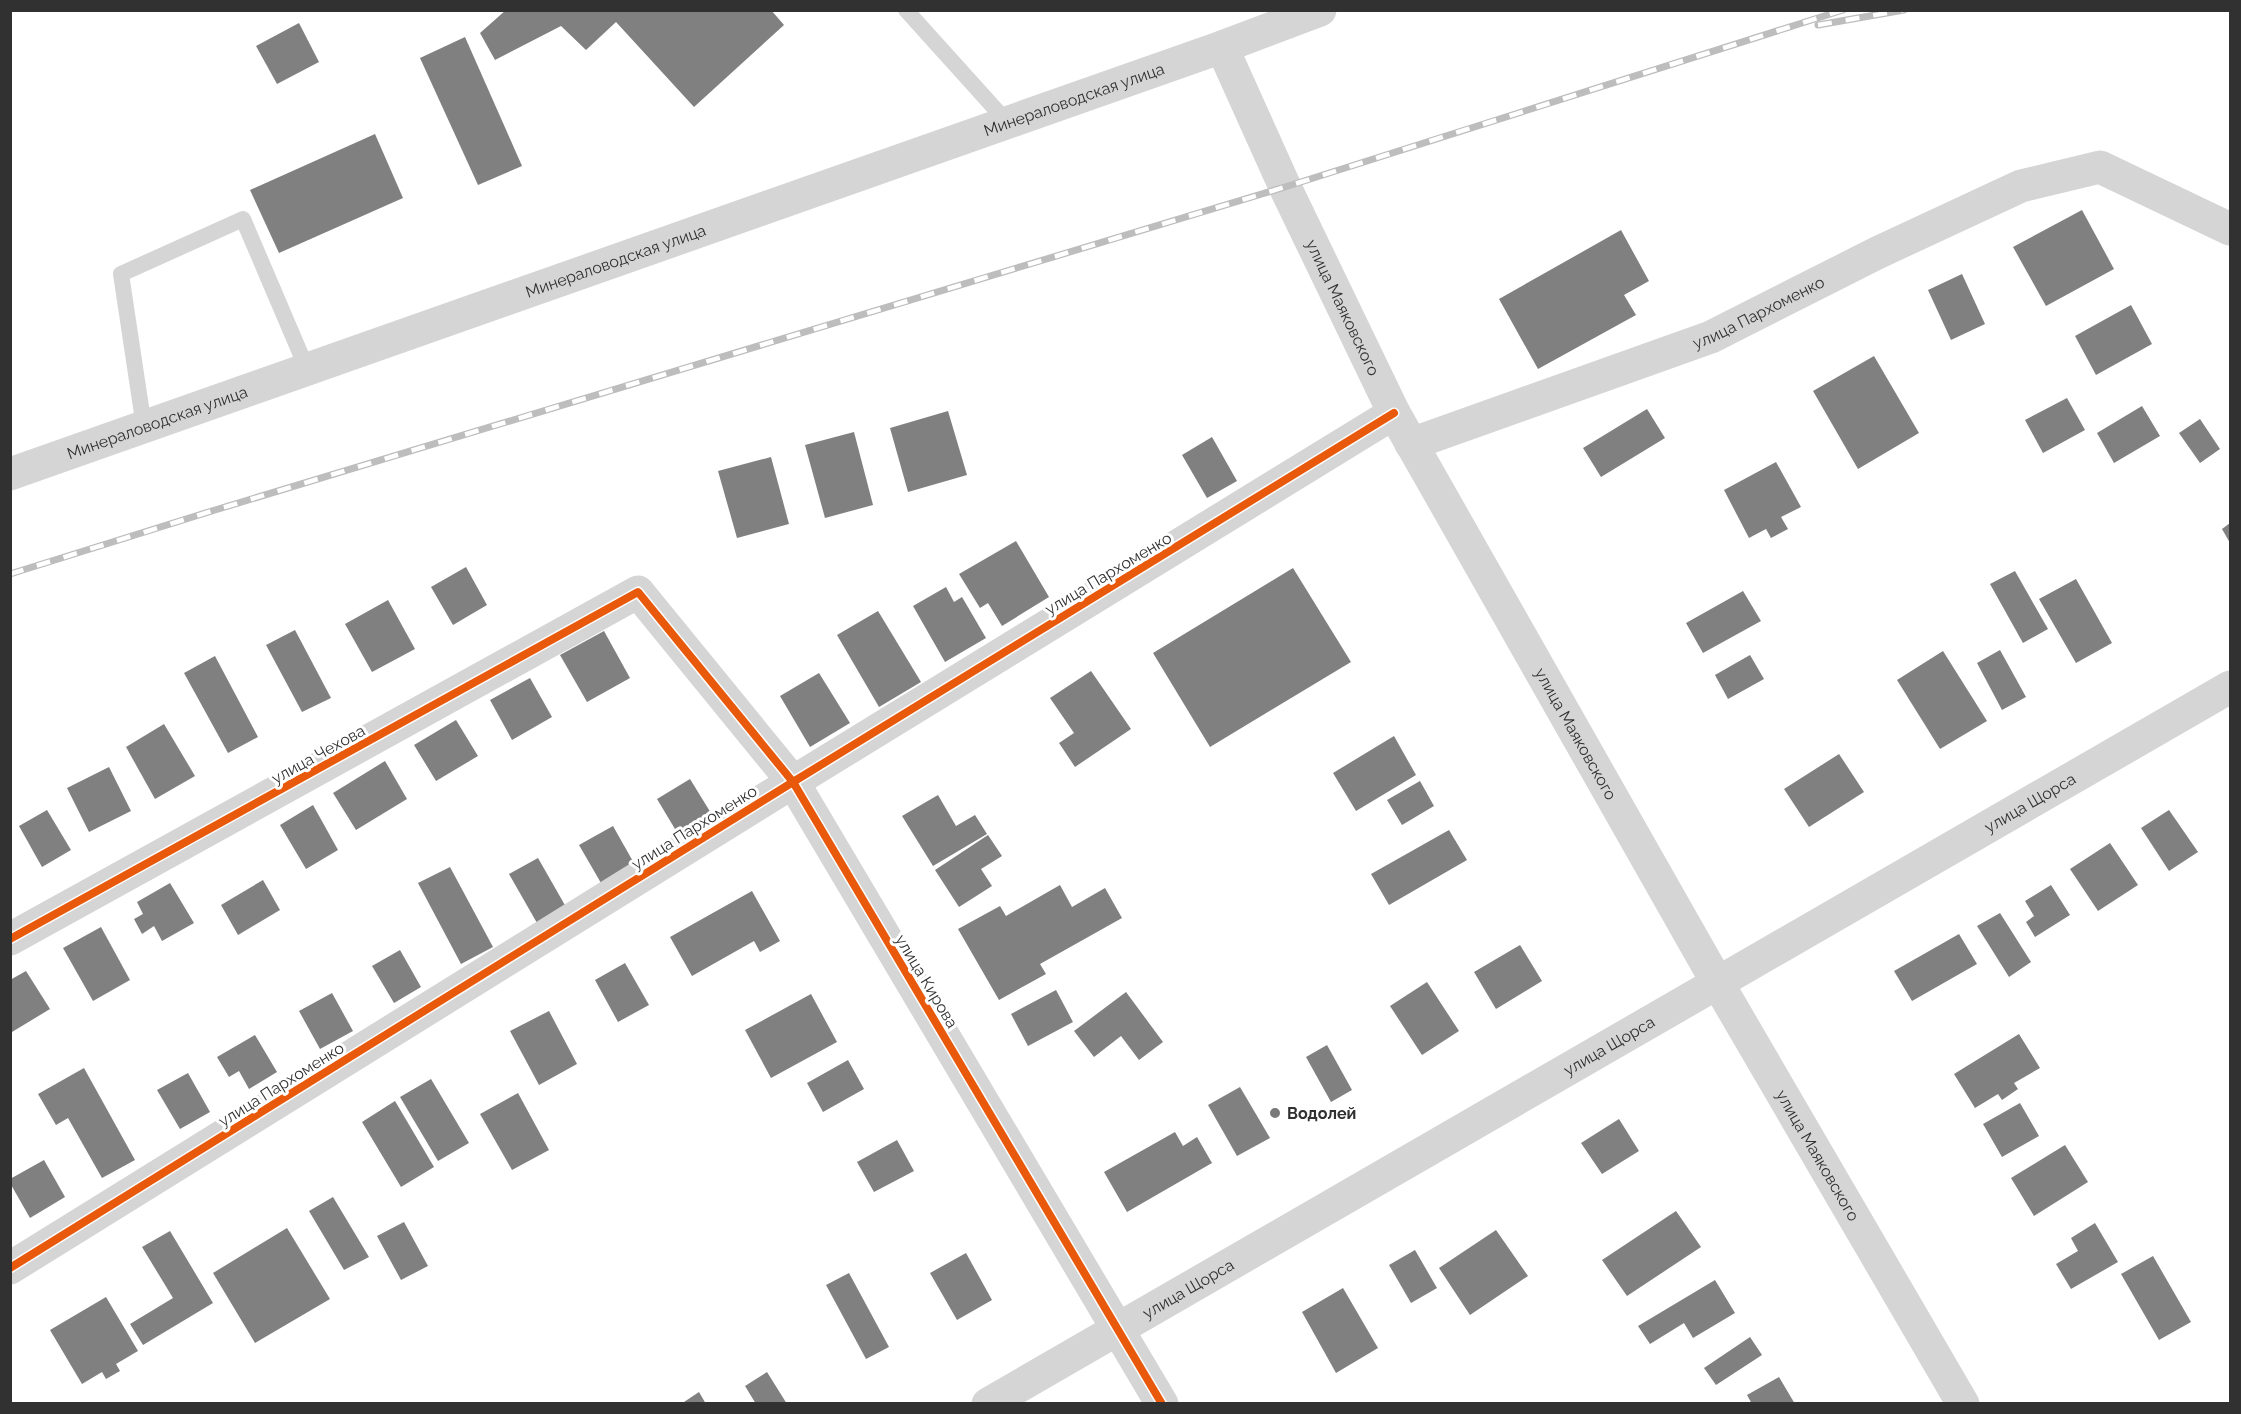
<svg xmlns="http://www.w3.org/2000/svg" width="2241" height="1414" viewBox="0 0 2241 1414" font-family="Raleway,sans-serif">
  <rect width="100%" height="100%" fill="#fff"/>
  <g fill="#808080">
    <path d="M506 10H771L784 25 694 107 616 22 586 50 561 26 495 60 480 33Z"/>
    <path d="M299 23 319 62 277 84 256 46Z"/>
    <path d="M465 37 522 166 478 185 420 58Z"/>
    <path d="M375 134 403 198 279 253 250 190Z"/>
    <path d="M2082 210 2114 269 2046 306 2013 247Z"/>
    <path d="M1621 230 1649 281 1624 295 1636 315 1538 369 1499 299Z"/>
    <path d="M1962 274 1985 324 1951 340 1928 290Z"/>
    <path d="M2131 305 2152 344 2096 375 2075 336Z"/>
    <path d="M1874 356 1919 433 1858 469 1813 391Z"/>
    <path d="M2067 398 2085 430 2043 453 2025 420Z"/>
    <path d="M2142 406 2160 436 2114 463 2097 433Z"/>
    <path d="M1647 409 1665 438 1601 477 1583 448Z"/>
    <path d="M948 411 967 475 908 492 890 428Z"/>
    <path d="M2200 419 2220 449 2200 463 2179 433Z"/>
    <path d="M854 432 873 505 825 518 805 445Z"/>
    <path d="M1212 437 1237 481 1207 498 1182 455Z"/>
    <path d="M771 457 789 524 737 538 718 471Z"/>
    <path d="M1776 462 1801 507 1781 517 1788 529 1771 538 1766 529 1749 538 1724 490Z"/>
    <path d="M2230 523V543L2222 529Z"/>
    <path d="M1016 541 1049 597 1002 626 988 603 980 608 959 574Z"/>
    <path d="M466 567 487 605 453 625 431 587Z"/>
    <path d="M1293 568 1351 662 1210 747 1153 653Z"/>
    <path d="M2015 571 2048 629 2023 643 1990 584Z"/>
    <path d="M2076 579 2112 643 2076 663 2039 599Z"/>
    <path d="M946 587 954 602 962 597 986 638 945 662 913 606Z"/>
    <path d="M1743 591 1761 621 1703 653 1686 623Z"/>
    <path d="M388 600 415 649 372 672 345 624Z"/>
    <path d="M878 611 921 682 879 707 837 635Z"/>
    <path d="M295 630 331 698 302 712 266 645Z"/>
    <path d="M604 631 630 678 587 702 560 655Z"/>
    <path d="M2000 650 2026 697 2002 710 1977 663Z"/>
    <path d="M1943 651 1987 721 1940 749 1897 680Z"/>
    <path d="M1750 655 1764 679 1728 699 1715 675Z"/>
    <path d="M215 656 258 737 228 753 184 673Z"/>
    <path d="M1091 671 1131 729 1075 767 1059 743 1074 733 1050 698Z"/>
    <path d="M819 673 850 723 810 747 780 696Z"/>
    <path d="M530 678 552 717 512 740 490 700Z"/>
    <path d="M456 720 478 756 436 781 414 745Z"/>
    <path d="M164 724 195 776 155 799 126 747Z"/>
    <path d="M1394 736 1416 775 1356 811 1333 773Z"/>
    <path d="M1839 754 1864 792 1809 827 1784 789Z"/>
    <path d="M385 761 407 799 356 830 333 793Z"/>
    <path d="M109 767 131 811 89 832 67 788Z"/>
    <path d="M690 779 714 818 681 839 657 799Z"/>
    <path d="M1420 781 1434 806 1402 825 1387 800Z"/>
    <path d="M938 795 956 826 975 815 987 834 933 866 902 816Z"/>
    <path d="M313 805 338 850 306 869 280 825Z"/>
    <path d="M47 810 71 850 42 867 19 826Z"/>
    <path d="M2169 810 2198 852 2169 871 2141 828Z"/>
    <path d="M613 826 635 865 601 883 579 845Z"/>
    <path d="M1449 830 1467 860 1389 905 1371 874Z"/>
    <path d="M988 835 1002 856 981 869 992 886 959 907 935 870Z"/>
    <path d="M2110 843 2138 885 2098 911 2070 869Z"/>
    <path d="M538 858 566 907 537 923 509 874Z"/>
    <path d="M450 867 493 947 461 964 418 883Z"/>
    <path d="M263 880 280 910 238 935 221 905Z"/>
    <path d="M170 883 194 923 162 941 154 926 142 934 134 919 143 914 137 902Z"/>
    <path d="M1060 885 1072 907 1105 888 1122 918 1040 964 1046 974 999 1000 958 929 1000 906 1006 916Z"/>
    <path d="M2051 885 2070 915 2035 937 2026 922 2034 916 2025 901Z"/>
    <path d="M752 891 780 941 760 952 754 941 692 976 670 937Z"/>
    <path d="M2000 913 2031 962 2009 977 1977 926Z"/>
    <path d="M101 927 130 980 93 1001 63 948Z"/>
    <path d="M1959 934 1977 964 1912 1001 1894 971Z"/>
    <path d="M1520 945 1542 981 1496 1009 1474 972Z"/>
    <path d="M400 950 421 987 394 1003 372 966Z"/>
    <path d="M625 963 649 1005 618 1022 595 980Z"/>
    <path d="M26 971 50 1009 12 1032 10 1029V980Z"/>
    <path d="M1427 982 1459 1031 1422 1055 1390 1006Z"/>
    <path d="M1056 990 1073 1022 1028 1046 1011 1014Z"/>
    <path d="M1126 992 1163 1042 1139 1060 1121 1036 1094 1057 1074 1031Z"/>
    <path d="M332 993 353 1031 320 1049 299 1011Z"/>
    <path d="M811 994 837 1042 771 1078 745 1030Z"/>
    <path d="M549 1011 577 1064 539 1085 510 1031Z"/>
    <path d="M2019 1034 2040 1068 2014 1083 2018 1089 2002 1100 1998 1094 1975 1108 1954 1074Z"/>
    <path d="M255 1035 277 1072 249 1089 239 1071 229 1077 217 1057Z"/>
    <path d="M1327 1045 1352 1090 1331 1102 1306 1057Z"/>
    <path d="M848 1060 864 1089 823 1112 807 1083Z"/>
    <path d="M84 1068 135 1160 102 1178 68 1118 56 1125 38 1094Z"/>
    <path d="M188 1073 210 1112 180 1129 157 1090Z"/>
    <path d="M431 1079 469 1143 438 1161 400 1097Z"/>
    <path d="M1240 1087 1270 1138 1237 1156 1208 1105Z"/>
    <path d="M518 1093 549 1150 512 1170 480 1114Z"/>
    <path d="M395 1101 434 1167 401 1187 362 1122Z"/>
    <path d="M2020 1103 2039 1136 2002 1157 1983 1124Z"/>
    <path d="M1619 1119 1639 1151 1602 1174 1581 1143Z"/>
    <path d="M1175 1132 1183 1146 1197 1137 1212 1163 1127 1212 1104 1172Z"/>
    <path d="M897 1140 914 1171 874 1192 857 1162Z"/>
    <path d="M2065 1145 2088 1182 2034 1216 2011 1178Z"/>
    <path d="M44 1160 65 1197 30 1218 10 1183V1179Z"/>
    <path d="M333 1197 369 1257 344 1270 309 1211Z"/>
    <path d="M1676 1211 1701 1247 1627 1296 1602 1260Z"/>
    <path d="M404 1222 428 1266 401 1280 377 1236Z"/>
    <path d="M2095 1223 2118 1262 2071 1289 2056 1264 2078 1251 2071 1238Z"/>
    <path d="M287 1228 330 1299 255 1343 213 1273Z"/>
    <path d="M1496 1230 1528 1276 1470 1315 1439 1268Z"/>
    <path d="M170 1231 213 1303 143 1345 130 1324 173 1298 142 1247Z"/>
    <path d="M1415 1250 1437 1288 1411 1303 1389 1265Z"/>
    <path d="M966 1253 992 1300 957 1320 930 1273Z"/>
    <path d="M2153 1256 2191 1322 2159 1340 2121 1274Z"/>
    <path d="M849 1273 889 1347 866 1359 826 1285Z"/>
    <path d="M1715 1280 1735 1313 1693 1338 1684 1323 1650 1344 1638 1326Z"/>
    <path d="M1343 1288 1378 1348 1336 1373 1302 1312Z"/>
    <path d="M106 1297 138 1351 116 1364 120 1371 106 1379 102 1372 82 1384 50 1330Z"/>
    <path d="M1750 1337 1762 1355 1716 1385 1704 1368Z"/>
    <path d="M767 1372 787 1404H756L745 1386Z"/>
    <path d="M1779 1377 1795 1404H1752L1747 1395Z"/>
    <path d="M699 1392 706 1404H681Z"/>
  </g>
  <g fill="none" stroke-linecap="round" stroke-linejoin="round">
    <g stroke="#d5d5d5" stroke-width="16">
      <path d="M906 10 1007 122"/>
      <path d="M144 427 121 274 243 219 307 369"/>
    </g>
    <g stroke="#d5d5d5" stroke-width="33">
      <path id="s1" d="M1411 444 1711 337 1877 253 2021 186 2100 167 2230 229"/>
      <path id="s2" d="M10 474 1222 47"/>
      <path d="M10 939 638 592 793 782 1162 1404"/>
      <path d="M10 1268 793 782 1394 413"/>
      <path id="s3" d="M988 1404 2230 687"/>
    </g>
    <path stroke="#d5d5d5" stroke-width="33" id="s4" d="M1320 10 1222 47 1285 187 1394 413 1717 982 1963 1404"/>
    <g stroke="#bdbdbd" stroke-width="7">
      <g id="rail">
        <path d="M1818 25 1904 10"/>
        <path d="M10 574 215 510 1285 187 1843 10"/>
      </g>
    </g>
    <use href="#rail" stroke="#fff" stroke-width="4.5" stroke-dasharray="14" stroke-linecap="butt"/>
    <g stroke="#fff" stroke-width="11">
      <g id="cycleway">
        <path d="M10 939 638 592 793 782 1162 1404"/>
        <path d="M10 1268 793 782 1394 413"/>
      </g>
    </g>
    <use href="#cycleway" stroke="#e8590c" stroke-width="8"/>
  </g>
  <circle fill="#797979" stroke="#fff" stroke-width="2" cx="1275" cy="1113" r="6"/>
  <g text-anchor="middle" stroke-width="6" stroke-linejoin="round" paint-order="stroke">
    <g font-size="16" fill="#313131" stroke="#fff">
      <text dy="6" stroke="none"><textPath href="#s2" startOffset="1128">Минераловодская улица</textPath></text>
      <text dy="6" stroke="none"><textPath href="#s2" startOffset="642">Минераловодская улица</textPath></text>
      <text dy="6" stroke="none"><textPath href="#s4" startOffset="392">улица Маяковского</textPath></text>
      <text dy="6" stroke="none"><textPath href="#s1" startOffset="372">улица Пархоменко</textPath></text>
      <text dy="6" stroke="none"><textPath href="#s2" startOffset="156">Минераловодская улица</textPath></text>
      <text transform="translate(1108 573) rotate(-31)" y="6">улица Пархоменко</text>
      <text dy="6" stroke="none"><textPath href="#s4" startOffset="878">улица Маяковского</textPath></text>
      <text transform="translate(318 754) rotate(-29)" y="6">улица Чехова</text>
      <text dy="6" stroke="none"><textPath href="#s3" startOffset="1203">улица Щорса</textPath></text>
      <text transform="translate(694 827) rotate(-32)" y="6">улица Пархоменко</text>
      <text transform="translate(927 981) rotate(59)" y="6">улица Кирова</text>
      <text dy="6" stroke="none"><textPath href="#s3" startOffset="717">улица Щорса</textPath></text>
      <text transform="translate(281 1084) rotate(-32)" y="6">улица Пархоменко</text>
      <text dy="6" stroke="none"><textPath href="#s4" startOffset="1364">улица Маяковского</textPath></text>
      <text dy="6" stroke="none"><textPath href="#s3" startOffset="231">улица Щорса</textPath></text>
    </g>
    <g font-size="16" font-weight="bold" fill="#313131" stroke="#fff" text-anchor="start">
      <text x="1287" y="1119">Водолей</text>
    </g>
  </g>
  <rect width="2241" height="1414" fill="none" stroke="#313131" stroke-width="24"/>
</svg>
